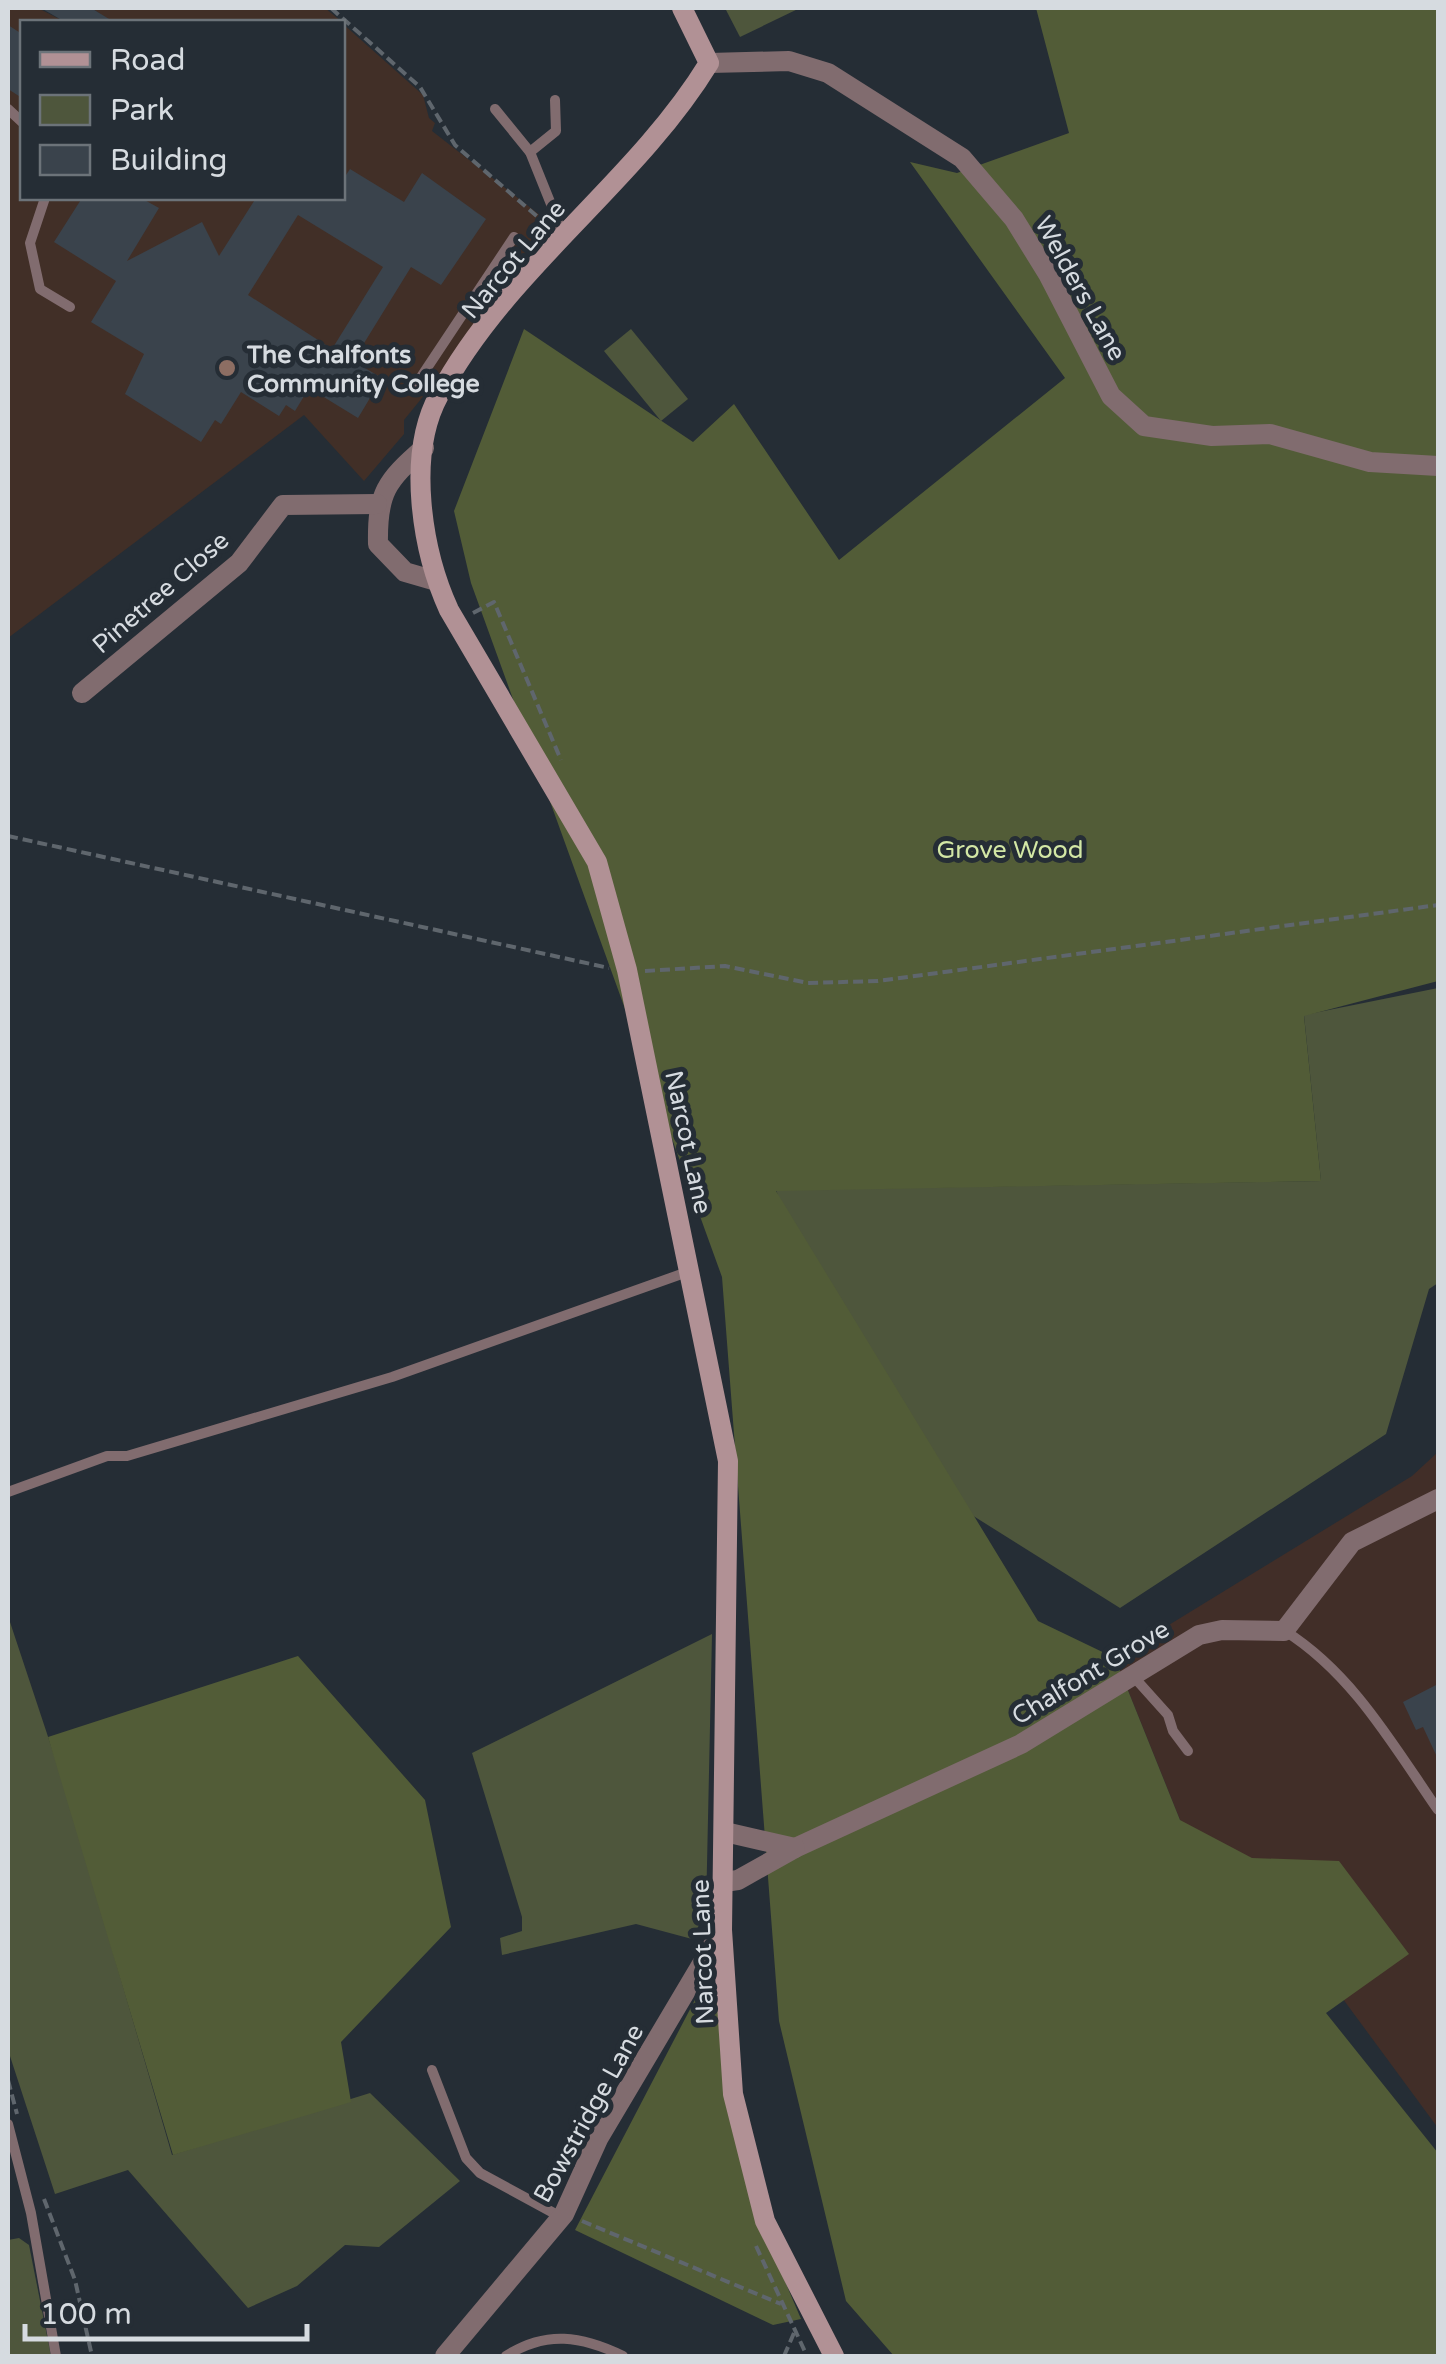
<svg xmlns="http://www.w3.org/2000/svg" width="1446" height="2364" viewBox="0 0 1446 2364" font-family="'Varela Round',sans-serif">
  <rect width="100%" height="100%" fill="#252d35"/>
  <path fill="#412e28" d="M1438 1452V2128L1340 1995 1180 1820 1115 1658 1412 1476Z"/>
  <g fill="#412f27">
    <path d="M8 8H38L65 22H22V198H342V23L423 95 429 118 435 123 432 131 550 223 483 323 404 420V434L364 481 304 415 8 638Z"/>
    <path d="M325 8 342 22H102L105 17 93 9Z"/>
  </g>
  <g fill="#4e563c">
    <path d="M725 8H800L740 37Z"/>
    <path d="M631 329 688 399 661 421 604 351Z"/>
    <path d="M1438 988V1283L1429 1289 1386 1434 1120 1608 873 1453 776 1190 1321 1181 1304 1015Z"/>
    <path d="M8 1616 67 1794 172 2155 370 2093 460 2181 379 2247 345 2245 297 2286 248 2308 128 2170 55 2194 8 2050Z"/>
    <path d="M712 1634 706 1911 692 1939 636 1924 502 1955 500 1938 522 1931V1917L472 1753Z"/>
    <path d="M19 2238 29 2245 51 2356H8V2240Z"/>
  </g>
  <g fill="#525c37">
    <path d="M1036 8H1438V981L1304 1016 1321 1181 776 1191 1038 1621 1115 1658 1180 1820 1252 1858 1339 1861 1409 1954 1326 2013 1438 2153V2356H894L846 2301 779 2021 722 1277 471 583 454 511 524 329 693 442 734 404 839 560 1065 378 910 162 957 173 1069 133Z"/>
    <path d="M298 1656 425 1800 451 1927 341 2042 351 2102 173 2155 48 1737Z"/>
    <path d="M711 1969 753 2206 801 2319 773 2325 575 2230Z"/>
  </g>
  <g fill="#3a434c" fill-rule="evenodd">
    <path d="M41 8H91L114 22H65Z"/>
    <path d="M8 25 22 34V98L8 89Z"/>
    <path d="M350 169 404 202 422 173 486 219 441 285 411 267 353 361 382 378 358 418 309 388 295 411 286 405 279 416 241 392 221 424 215 420 201 442 125 394 144 354 91 322 116 281 54 242 82 198H141L159 208 127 261 202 222 219 256 256 198H342V181ZM298 215 383 267 332 349 248 295Z"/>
    <path d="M1438 1684V1759L1423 1727 1416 1730 1403 1702Z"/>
  </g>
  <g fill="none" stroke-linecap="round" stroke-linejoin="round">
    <g stroke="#5f666d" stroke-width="4" stroke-dasharray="10 5" stroke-linecap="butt">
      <path d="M331 8 420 87 455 145 540 219"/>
      <path d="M473 613 494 602 561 760"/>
      <path d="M8 836 609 968"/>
      <path d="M645 971 725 966 808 983 878 981 1438 905"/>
      <path d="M8 2080 17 2114"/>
      <path d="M44 2199 75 2280 92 2356"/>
      <path d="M582 2221 781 2304"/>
      <path d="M756 2246 807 2356"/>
      <path d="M784 2356 794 2333"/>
    </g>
    <g stroke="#816c6f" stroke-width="10">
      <path d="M8 109 22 122"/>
      <path d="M495 109 530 152 563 234"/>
      <path d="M530 152 556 131 555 100"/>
      <path d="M45 198 30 243 40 289 70 307"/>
      <path d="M437 397 417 383 514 237"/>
      <path d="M8 1492 107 1456H127L392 1377 690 1271"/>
      <path d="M1285 1631C1353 1674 1393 1745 1438 1810"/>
      <path d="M1133 1676 1168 1715 1173 1731 1188 1751"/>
      <path d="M432 2070 466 2158 480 2173 561 2217"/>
      <path d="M8 2124 31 2213 56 2356"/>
      <path d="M506 2356C546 2330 582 2336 623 2356"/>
    </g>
    <g stroke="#816c6f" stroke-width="20">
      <path d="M709 63 789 61 828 73 962 158 1014 219 1048 274 1111 396 1144 426 1212 436 1270 434 1370 462 1438 466"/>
      <path d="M424 448C386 481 377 493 378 544L405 572 436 581"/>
      <path d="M82 693 239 563 283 505 377 504"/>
      <path d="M795 1848 1021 1744 1199 1635 1222 1630 1284 1631 1352 1542 1438 1499"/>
      <path d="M724 1882 738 1880 795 1848 725 1832"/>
      <path d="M445 2356 564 2214 598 2139 722 1930"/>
    </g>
    <path stroke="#b19195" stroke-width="20" d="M682 8 709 63C635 184 507 268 439 395 406 455 422 551 449 610L597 862 627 970 728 1461 722 1930 733 2094 765 2221 834 2356"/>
  </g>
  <circle fill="#8d6e63" stroke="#252d35" stroke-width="4" cx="227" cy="368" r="10"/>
  <g text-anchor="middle" stroke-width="10" stroke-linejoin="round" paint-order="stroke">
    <g font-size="25" fill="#d6dbe0" stroke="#252d35">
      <text transform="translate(513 259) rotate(-50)" y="9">Narcot Lane</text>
      <text transform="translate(1081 288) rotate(61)" y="9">Welders Lane</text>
      <text transform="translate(160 592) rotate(-41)" y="9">Pinetree Close</text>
      <text transform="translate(689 1142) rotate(78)" y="9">Narcot Lane</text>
      <text transform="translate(1090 1672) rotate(-31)" y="9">Chalfont Grove</text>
      <text transform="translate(702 1952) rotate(-92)" y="9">Narcot Lane</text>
      <text transform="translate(588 2113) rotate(-61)" y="9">Bowstridge Lane</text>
    </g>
    <g font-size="25" font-weight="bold" fill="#d6dbe0" stroke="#252d35" text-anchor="start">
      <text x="247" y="363">The Chalfonts<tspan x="247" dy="29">Community College</tspan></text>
    </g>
    <g font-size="25" fill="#d3e7a5" stroke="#252d35">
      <text x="1010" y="858">Grove Wood</text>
    </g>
  </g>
  <rect width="1446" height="2364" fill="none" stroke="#d6dbe0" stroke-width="20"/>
  <rect x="20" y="20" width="325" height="180" fill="#252d35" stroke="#6c7379" stroke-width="2.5"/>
  <rect x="40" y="52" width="50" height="15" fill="#b19195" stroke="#6c7379" stroke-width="2.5"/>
  <text x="110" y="70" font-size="30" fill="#d6dbe0">Road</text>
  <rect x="40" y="95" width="50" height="30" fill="#4e563c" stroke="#6c7379" stroke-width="2.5"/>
  <text x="110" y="120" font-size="30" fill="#d6dbe0">Park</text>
  <rect x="40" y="145" width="50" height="30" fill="#3a434c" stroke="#6c7379" stroke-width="2.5"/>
  <text x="110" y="170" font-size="30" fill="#d6dbe0">Building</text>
  <path d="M25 2324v15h282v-15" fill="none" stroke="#d6dbe0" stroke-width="5"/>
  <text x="40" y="2324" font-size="30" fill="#d6dbe0" stroke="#252d35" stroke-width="8" paint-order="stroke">100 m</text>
</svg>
